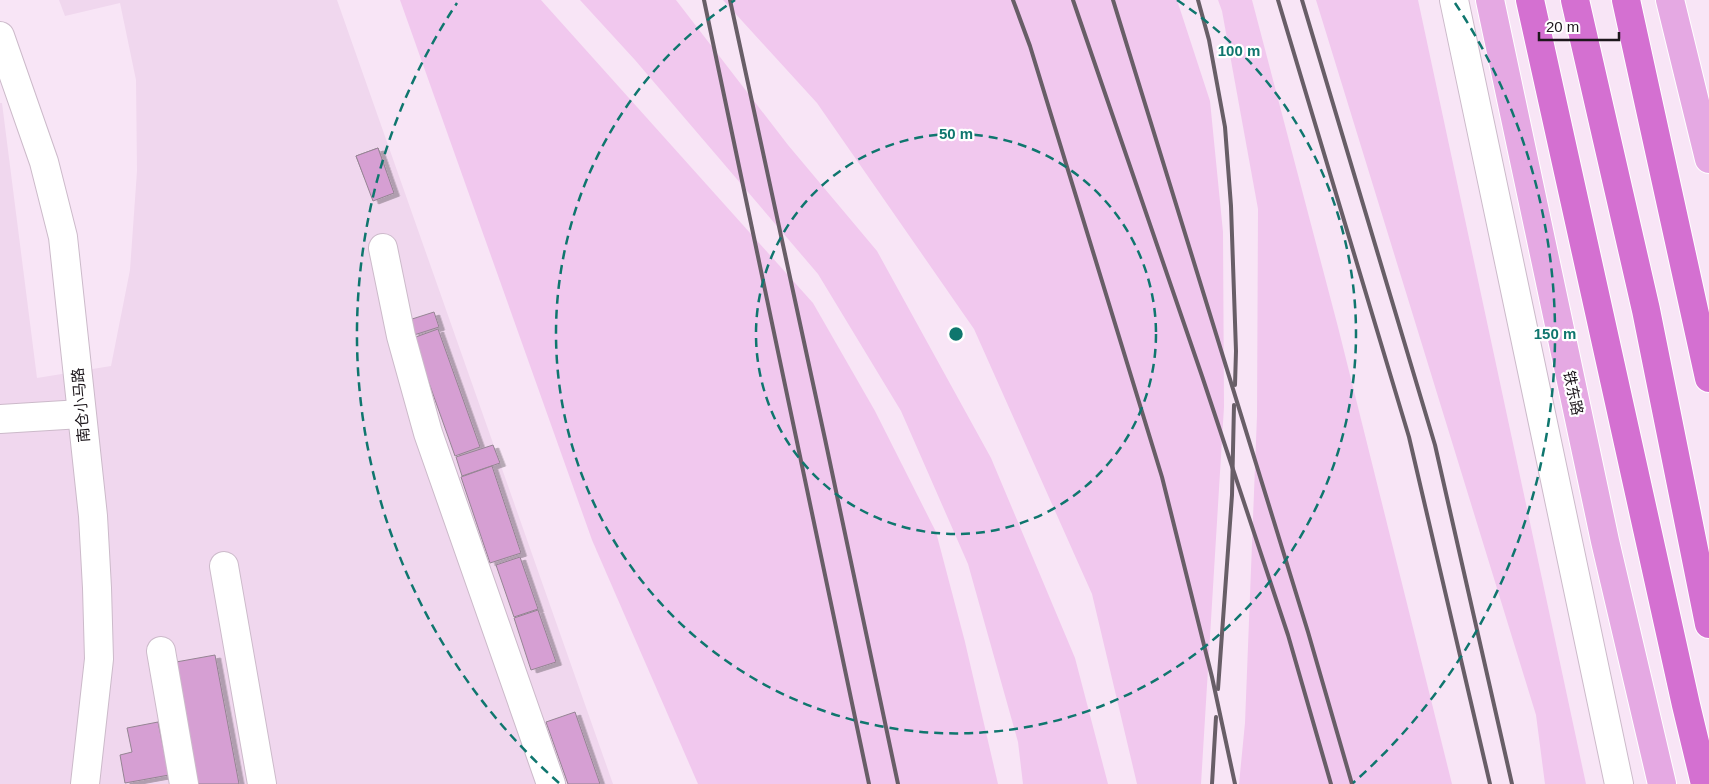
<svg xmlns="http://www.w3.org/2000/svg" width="1709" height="784" viewBox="0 0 1709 784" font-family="Helvetica,'Noto Sans SC',sans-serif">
  <defs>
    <filter id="shadow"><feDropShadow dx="5.5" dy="3" stdDeviation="0" flood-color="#0004"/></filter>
  </defs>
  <rect width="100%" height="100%" fill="#f8e5f6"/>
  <path fill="#f0d7ee" d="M59 0H337L613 784H0V103H2L37 378 111 366 130 270 137 171 136 80 120 3 65 16Z"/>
  <g fill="#f1c8ee">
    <path d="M400 0H541L813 303 875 411 936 532 965 642 998 784H698L592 540Z"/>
    <path d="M580 0H676L788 145 877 251 991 458 1075 658 1108 784H1023L1018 742 968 564 901 411 818 274 635 60Z"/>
    <path d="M723 0H1177L1210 101 1223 232 1224 407 1201 784H1137L1092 594 974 329 817 103Z"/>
    <path d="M1218 0H1252L1338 327 1452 784H1239L1245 723 1257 416 1258 209 1222 11Z"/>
    <path d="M1316 0H1418L1586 784H1545L1536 715Z"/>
  </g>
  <g fill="#d69fd3" stroke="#958493" filter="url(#shadow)">
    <path d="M378 148 386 171 365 179 356 156Z"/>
    <path d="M378 148 394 193 373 201 356 156Z"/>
    <path d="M434 312 439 327 414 335 409 320Z"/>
    <path d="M438 329 480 447 455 456 413 338Z"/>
    <path d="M493 445 500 463 462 476 456 457Z"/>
    <path d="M492 466 521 553 490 563 461 477Z"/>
    <path d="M520 557 538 609 514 617 496 565Z"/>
    <path d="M538 610 556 662 531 670 514 618Z"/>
    <path d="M215 655 239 784H187L165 664Z"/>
    <path d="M575 712 600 784H568L546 722Z"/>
    <path d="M158 722 169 775 125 783 120 755 132 752 127 728Z"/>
  </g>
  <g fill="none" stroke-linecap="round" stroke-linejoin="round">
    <g stroke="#ccbaca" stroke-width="30">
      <g id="minor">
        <path d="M1454 0 1619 784"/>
        <path d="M0 36 44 162 63 237 93 516 97 588 99 659 85 784"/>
        <path d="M383 248 401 336 428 433 551 784"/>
        <path d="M0 419 81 414"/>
        <path d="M224 566 262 784"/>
        <path d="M161 651 184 784"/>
      </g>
    </g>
    <g stroke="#fff" stroke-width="30">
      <g id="major">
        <path d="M1490 0 1605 541 1662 784"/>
        <path d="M1670 0 1709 159"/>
      </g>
    </g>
    <g stroke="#fff" stroke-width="30">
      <g id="highway">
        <path d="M1530 0 1686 705 1705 784"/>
        <path d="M1575 0 1646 310 1709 624"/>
        <path d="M1626 0 1709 378"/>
      </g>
    </g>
    <use href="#minor" stroke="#fff" stroke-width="28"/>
    <use href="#major" stroke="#e5a9e3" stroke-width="28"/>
    <use href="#highway" stroke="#d470d1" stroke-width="28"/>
    <g stroke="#685e67" stroke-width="4">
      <path d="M704 0 869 784"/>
      <path d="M730 0 825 439 898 784"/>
      <path d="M1013 0 1030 46 1162 477 1212 677 1235 784"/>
      <path d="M1073 0 1202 376 1288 635 1331 784"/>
      <path d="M1113 0 1308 632 1352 784"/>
      <path d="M1198 0 1209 40 1225 127 1231 206 1236 351 1235 385"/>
      <path d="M1278 0 1409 437 1490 784"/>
      <path d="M1302 0 1435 445 1512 784"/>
      <path d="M1218 689 1232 495 1234 405"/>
      <path d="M1212 784 1216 717"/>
    </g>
  </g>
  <g fill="none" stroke="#0f766e" stroke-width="2.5" stroke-dasharray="9 6">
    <circle cx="956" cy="334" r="200"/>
    <path d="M1177 0A400 400 0 1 1 735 0"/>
    <path d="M559 783A599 599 0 0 1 457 3M1455 3A599 599 0 0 1 1353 783"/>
  </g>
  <g text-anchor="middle" stroke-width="4.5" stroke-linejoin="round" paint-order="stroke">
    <g font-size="15" fill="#1d171c" stroke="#fff">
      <text transform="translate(1573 393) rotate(78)" y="5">铁东路</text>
      <text transform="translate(81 405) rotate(-95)" y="5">南仓小马路</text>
    </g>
  </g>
  <circle cx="956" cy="334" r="8" fill="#0f766e" stroke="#fff" stroke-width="2.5"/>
  <g font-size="15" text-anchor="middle" font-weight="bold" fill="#0f766e" stroke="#fff" stroke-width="4.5" stroke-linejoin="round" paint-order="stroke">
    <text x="1239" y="56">100 m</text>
    <text x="956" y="139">50 m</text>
    <text x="1555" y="339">150 m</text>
  </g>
  <path d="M1539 32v8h80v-8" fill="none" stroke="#1d171c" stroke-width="2.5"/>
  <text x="1546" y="32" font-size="15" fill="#1d171c" stroke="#ffffff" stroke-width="4" paint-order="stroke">20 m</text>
</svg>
